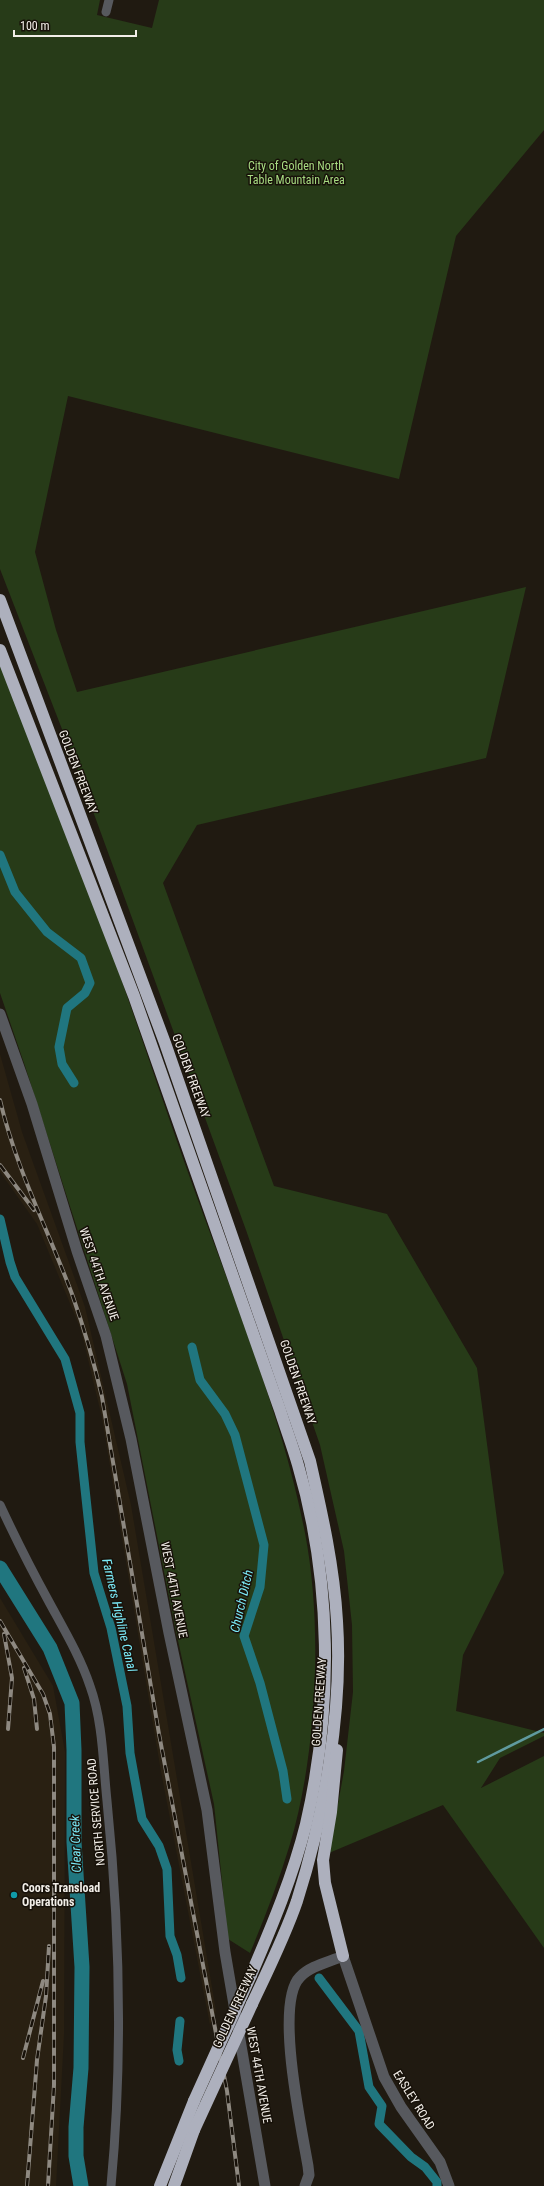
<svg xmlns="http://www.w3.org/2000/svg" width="544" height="2186" viewBox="0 0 544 2186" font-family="'Roboto Condensed',sans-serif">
  <rect width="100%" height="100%" fill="#201a11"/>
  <g fill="#292012">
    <path d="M0 1054 22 1132 85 1307 131 1505 216 2011 210 2025 161 1772 102 1418 81 1330 37 1224 0 1172Z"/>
    <path d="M0 1598 53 1686 65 1752 64 2034 56 2186H0Z"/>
  </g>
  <g fill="#273b18">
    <path d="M0 0H100L97 15 152 28 159 0H544V130L456 236 399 479 68 396 35 552 56 630 77 692 526 587 486 758 197 825 163 883 274 1186 387 1214 477 1368 504 1573 463 1655 456 1711 544 1733V1736L500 1758 481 1788 544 1756V1948L443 1805 329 1853 344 1771 353 1692 352 1625 344 1551 320 1445 246 1230 166 1011 79 773 0 569Z"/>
    <path d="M0 659C33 746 68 832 100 920 130 1001 156 1083 185 1164 228 1286 280 1406 305 1533 323 1626 317 1754 290 1844 279 1881 265 1917 250 1953L228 1939 214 1804 175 1627 127 1384 25 1066 0 993Z"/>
  </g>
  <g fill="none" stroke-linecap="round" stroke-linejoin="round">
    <path stroke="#5f9a9e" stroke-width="2.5" d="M478 1762 544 1729"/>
    <g stroke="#20767f" stroke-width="9">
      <path d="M0 855 15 892 47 932 81 958 90 983 85 993 67 1008 59 1047 62 1064 74 1083"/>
      <path d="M0 1219 10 1262 15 1277 65 1359 80 1413V1442L94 1573 111 1628 127 1706 130 1753 142 1819 159 1846 167 1869 170 1936 177 1955 181 1978"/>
      <path d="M192 1347 200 1380 225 1414 235 1435 264 1545 260 1587 244 1636 260 1683 283 1771 287 1799"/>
      <path d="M319 1978 359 2031 369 2087 382 2106 379 2124 411 2157 425 2167 437 2182V2186"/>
      <path d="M179 2061 177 2050 180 2021"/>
    </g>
    <path stroke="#20767f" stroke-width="15" d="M0 1568 50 1648 72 1703 74 1750V1842L82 1967 81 2068 76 2127V2156L81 2186"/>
    <g stroke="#57595e" stroke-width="9">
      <path d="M106 12 109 0"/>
      <path d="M0 1505C15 1537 31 1569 48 1600 63 1628 80 1656 90 1686 103 1722 103 1763 107 1801 120 1929 123 2058 111 2186"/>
    </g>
    <g stroke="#57595e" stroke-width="11">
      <path d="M0 1014 32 1104 77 1251 106 1336 131 1439 169 1633 207 1810 225 1952 265 2186"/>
      <path d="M305 2186 309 2175 308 2166C302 2130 274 2003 300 1977 310 1966 329 1962 343 1956L384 2077 401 2107 440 2162 449 2186"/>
    </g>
    <g stroke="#adb0bd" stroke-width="12">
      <path d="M0 600 165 1043 310 1461C322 1514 334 1567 337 1621 343 1711 324 1816 297 1901 285 1936 268 1970 252 2004"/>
      <path d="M0 650 134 996 280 1410C286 1429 293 1447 298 1465 332 1580 333 1708 306 1824 293 1876 272 1926 251 1975"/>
      <path d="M337 1750 331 1812 323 1860 325 1883 343 1956"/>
      <path d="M160 2186 194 2101"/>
      <path d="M174 2186 194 2130"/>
    </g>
    <g stroke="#8e8981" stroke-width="4">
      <g id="rail">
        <path d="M0 1100C15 1166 48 1230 72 1294 84 1328 94 1362 102 1397L159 1734 227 2091 239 2186"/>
        <path d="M0 1165 34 1210"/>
        <path d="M0 1621 43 1694 50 1714 54 1747V2085L48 2186"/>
        <path d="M4 1634 12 1678 8 1729"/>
        <path d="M24 1668 34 1699 37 1729"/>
        <path d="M23 2058 43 1981"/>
        <path d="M27 2186 37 2060 46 1996 49 1946"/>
      </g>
    </g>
    <use href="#rail" stroke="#171109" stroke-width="2.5" stroke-dasharray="8" stroke-linecap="butt"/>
    <g stroke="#adb0bd" stroke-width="12">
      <path d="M194 2101 251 1975"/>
      <path d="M194 2130 252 2004"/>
    </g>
  </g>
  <circle fill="#0f9aa8" stroke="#171109" stroke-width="1.5" cx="14" cy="1895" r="4"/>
  <g text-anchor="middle" stroke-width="3" stroke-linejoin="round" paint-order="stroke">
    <g font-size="12" fill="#a7db82" stroke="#171109">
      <text x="296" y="170">City of Golden North<tspan x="296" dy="14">Table Mountain Area</tspan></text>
    </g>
    <g font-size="12" fill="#f2eee8" stroke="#171109">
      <text transform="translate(78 772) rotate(69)" y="4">GOLDEN FREEWAY</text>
      <text transform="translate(191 1076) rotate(70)" y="4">GOLDEN FREEWAY</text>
      <text transform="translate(99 1274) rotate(71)" y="4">WEST 44TH AVENUE</text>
      <text transform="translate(298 1382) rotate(71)" y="4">GOLDEN FREEWAY</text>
      <text transform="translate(174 1590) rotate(79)" y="4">WEST 44TH AVENUE</text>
      <text transform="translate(319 1702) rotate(-86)" y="4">GOLDEN FREEWAY</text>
      <text transform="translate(96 1812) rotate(-95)" y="4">NORTH SERVICE ROAD</text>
      <text transform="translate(235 2007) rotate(-65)" y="4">GOLDEN FREEWAY</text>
      <text transform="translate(259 2075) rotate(80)" y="4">WEST 44TH AVENUE</text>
      <text transform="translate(414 2100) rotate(58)" y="4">EASLEY ROAD</text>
    </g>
    <g font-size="12" font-weight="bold" fill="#f2eee8" stroke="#171109" text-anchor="start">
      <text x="22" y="1892">Coors Transload<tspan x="22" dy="14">Operations</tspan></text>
    </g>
    <g font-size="13" font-style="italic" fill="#7beaf8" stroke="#171109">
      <text transform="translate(241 1601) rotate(-77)" y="5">Church Ditch</text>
      <text transform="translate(120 1615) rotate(77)" y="5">Farmers Highline Canal</text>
      <text transform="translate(75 1844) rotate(-92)" y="5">Clear Creek</text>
    </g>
  </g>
  <path d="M14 30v6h122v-6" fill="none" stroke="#f2eee8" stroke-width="2"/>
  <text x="20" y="30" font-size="12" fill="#f2eee8" stroke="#171109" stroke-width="3" paint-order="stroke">100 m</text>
</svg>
